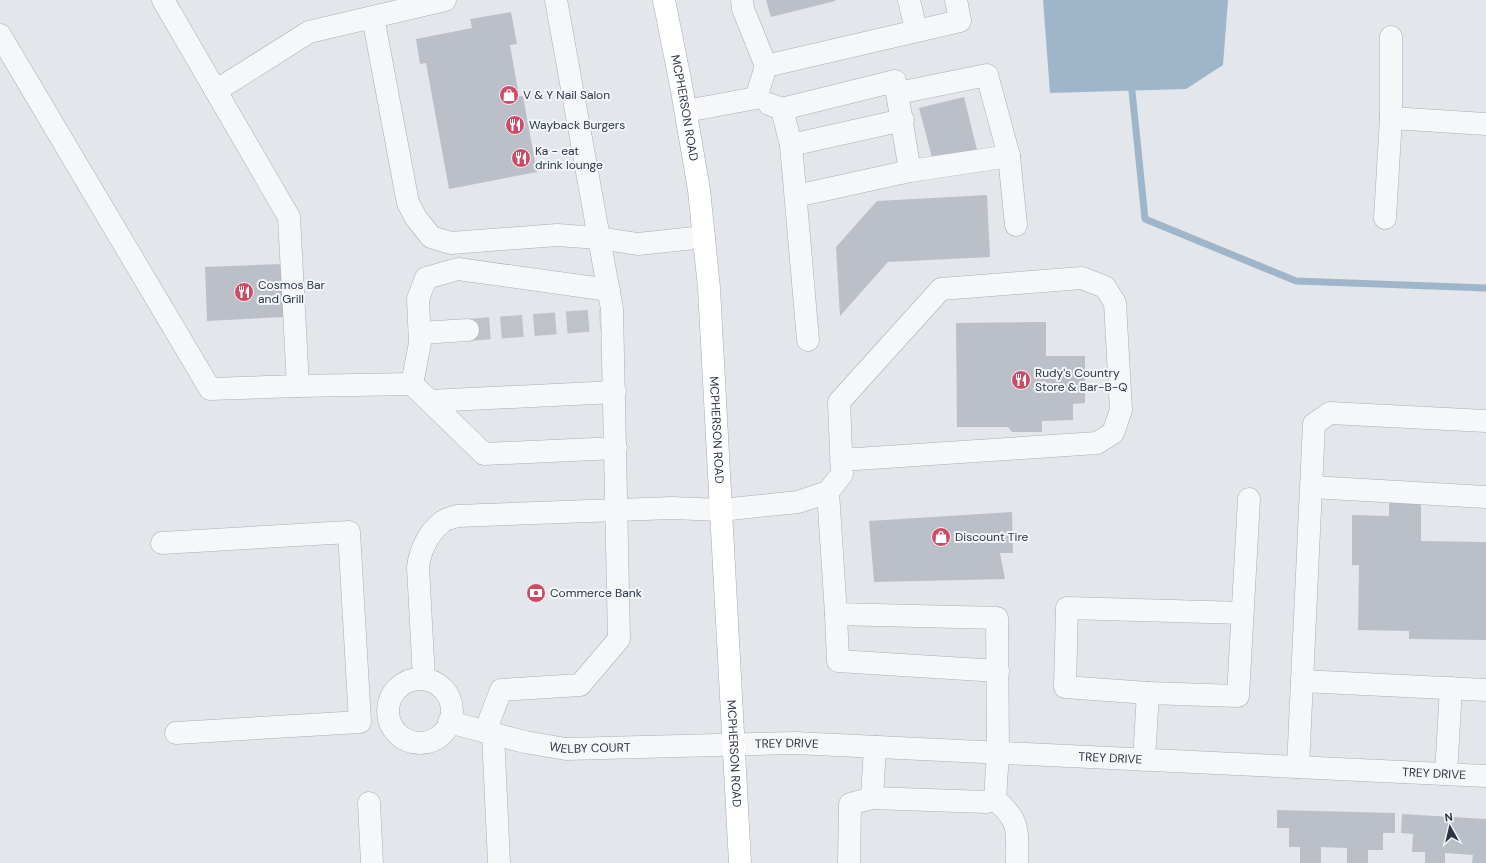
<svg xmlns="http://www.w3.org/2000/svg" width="1486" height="863" viewBox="0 0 1486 863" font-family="'DM Sans',sans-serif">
  <rect width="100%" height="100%" fill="#e3e7eb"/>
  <path fill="#9fb6ca" d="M1043 0H1228L1223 65 1186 89 1050 93Z"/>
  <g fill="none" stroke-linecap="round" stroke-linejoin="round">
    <path stroke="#9fb6ca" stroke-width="7" d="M1129 82 1132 91 1145 219 1296 281 1486 288"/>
  </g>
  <g fill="#bbc0c8">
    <path d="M766 0H835V1L771 17Z"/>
    <path d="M511 12 517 44 510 45 519 96H523L537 172 449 189 426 63 420 64 416 39 472 28 470 19Z"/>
    <path d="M964 97 977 150 933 161 919 108Z"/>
    <path d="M987 195 990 257 888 262 840 316 836 247 877 201Z"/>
    <path d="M282 264 284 317 207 321 205 267Z"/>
    <path d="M1046 322V356H1085V403L1073 404V420L1042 421V432H1012L1008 427H957L956 323Z"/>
    <path d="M1389 501 1421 502V541L1486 542V640L1409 639V631L1358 630 1359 565H1352V515L1389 516Z"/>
    <path d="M1012 512 1013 553H1000L1005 579 874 582 869 521Z"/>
    <path d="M1277 810 1395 813V833H1383V850H1368V863H1347V848L1321 847V863H1300V847H1289V828H1277Z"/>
    <path d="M1402 814 1486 819V863H1472L1473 855 1445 853V863H1425V852H1412L1413 834 1401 833Z"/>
  </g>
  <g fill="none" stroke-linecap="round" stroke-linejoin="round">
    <path stroke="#bec3c9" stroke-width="22" stroke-dasharray="22 11" stroke-linecap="butt" d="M468 330 600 320"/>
    <g stroke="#a8aeb5" stroke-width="23">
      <g id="minor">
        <path d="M556 0 599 238 638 244 704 237"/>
        <path d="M742 0 743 9 766 66"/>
        <path d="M909 0 916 30"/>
        <path d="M373 17 408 203 416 218 431 237 451 243 557 235 599 238 612 309 619 639 580 685 501 690 485 732"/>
        <path d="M0 35 210 389 298 386 289 217 163 0"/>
        <path d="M1391 37V118L1486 124"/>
        <path d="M217 90 309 32 445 0"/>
        <path d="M769 104 782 109 791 145 808 340"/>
        <path d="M782 109 895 81 910 171 1009 156 987 75 898 93"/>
        <path d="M686 111 756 98 766 66 960 21 956 0"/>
        <path d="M791 145 903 120"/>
        <path d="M1009 156 1016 225"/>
        <path d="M796 196 910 171"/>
        <path d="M1385 218 1391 118"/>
        <path d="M420 333 468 330"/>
        <path d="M412 384 420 343 418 299 426 278 458 269 609 290"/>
        <path d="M298 386 412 384 484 454 616 448"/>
        <path d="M430 401 615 392"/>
        <path d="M1312 487 1486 497"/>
        <path d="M828 492 836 614 997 618 998 753 995 799 986 802 872 798"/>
        <path d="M162 543 349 532 360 722 176 733"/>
        <path d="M836 614 838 661 998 671"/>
        <path d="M424 679 418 567C420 551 428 533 442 522 445 519 452 518 457 516L672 508 721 510 798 502 828 492 842 474 839 402 941 289 1082 278 1105 287 1115 303 1121 410 1113 433 1097 443 841 460"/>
        <circle cx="420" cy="711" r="32"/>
        <path d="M1302 681 1486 690"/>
        <path d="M1148 693 1065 687 1067 608 1242 613"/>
        <path id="s1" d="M449 722 525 742 566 749 795 743 1486 776"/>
        <path d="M493 733 499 863"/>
        <path d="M1144 760 1148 693 1238 696 1249 499"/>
        <path d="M1298 767 1314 424 1330 413 1486 421"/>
        <path d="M1446 774 1451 688"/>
        <path d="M995 799C1021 822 1017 830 1017 863"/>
        <path d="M369 803 372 863"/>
        <path d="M849 863 850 804 872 798 875 747"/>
      </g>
    </g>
    <g stroke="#a3acb7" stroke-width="23">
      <g id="major">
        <path id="s2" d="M664 0 681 85 699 190 709 288 740 863"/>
      </g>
    </g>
    <use href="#minor" stroke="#f6f7f9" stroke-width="22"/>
    <use href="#major" stroke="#fff" stroke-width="22"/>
  </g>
  <defs>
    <g id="shop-disc" transform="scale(1)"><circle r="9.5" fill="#cd4b65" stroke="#f3f6f8"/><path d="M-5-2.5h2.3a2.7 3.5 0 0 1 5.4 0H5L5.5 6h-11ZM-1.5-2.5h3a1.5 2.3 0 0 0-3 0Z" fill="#fff"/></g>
    <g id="restaurant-disc" transform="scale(1)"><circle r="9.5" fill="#cd4b65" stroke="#f3f6f8"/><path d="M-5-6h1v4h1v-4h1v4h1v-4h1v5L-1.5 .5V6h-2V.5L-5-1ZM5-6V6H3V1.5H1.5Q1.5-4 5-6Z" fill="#fff"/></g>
    <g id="bank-disc" transform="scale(1)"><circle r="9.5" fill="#cd4b65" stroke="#f3f6f8"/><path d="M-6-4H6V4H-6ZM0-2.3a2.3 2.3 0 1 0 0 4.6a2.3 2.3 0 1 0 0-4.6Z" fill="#fff"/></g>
  </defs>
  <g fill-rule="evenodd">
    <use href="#shop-disc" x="509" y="95"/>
    <use href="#restaurant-disc" x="515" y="125"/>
    <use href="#restaurant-disc" x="521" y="158"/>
    <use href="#restaurant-disc" x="244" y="292"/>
    <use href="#restaurant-disc" x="1021" y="380"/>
    <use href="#shop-disc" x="941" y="537"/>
    <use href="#bank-disc" x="536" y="593"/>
  </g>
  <g text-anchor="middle" stroke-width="4" stroke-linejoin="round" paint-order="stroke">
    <g font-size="12" fill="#2b3543" stroke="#f3f6f8" text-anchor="start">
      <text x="523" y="99">V &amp; Y Nail Salon</text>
      <text x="529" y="129">Wayback Burgers</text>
      <text x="535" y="155">Ka - eat<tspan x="535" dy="14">drink lounge</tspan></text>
      <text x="258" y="289">Cosmos Bar<tspan x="258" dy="14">and Grill</tspan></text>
      <text x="1035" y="377">Rudy's Country<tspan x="1035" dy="14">Store &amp; Bar-B-Q</tspan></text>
      <text x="955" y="541">Discount Tire</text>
      <text x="550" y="597">Commerce Bank</text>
    </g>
    <g font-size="12" fill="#2b3543" stroke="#f3f6f8">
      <text dy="4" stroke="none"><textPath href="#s2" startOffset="110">MCPHERSON ROAD</textPath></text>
      <text dy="4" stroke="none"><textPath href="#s2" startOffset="434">MCPHERSON ROAD</textPath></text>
      <text dy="4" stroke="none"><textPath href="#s1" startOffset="341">TREY DRIVE</textPath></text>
      <text dy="4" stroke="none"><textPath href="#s1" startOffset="144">WELBY COURT</textPath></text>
      <text dy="4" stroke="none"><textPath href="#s2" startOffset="758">MCPHERSON ROAD</textPath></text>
      <text dy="4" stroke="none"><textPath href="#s1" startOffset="665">TREY DRIVE</textPath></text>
      <text dy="4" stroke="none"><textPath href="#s1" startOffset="989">TREY DRIVE</textPath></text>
    </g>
  </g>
  <g transform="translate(1450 827) rotate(352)" stroke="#f3f6f8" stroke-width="3" paint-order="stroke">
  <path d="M0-3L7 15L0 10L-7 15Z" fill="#2b3543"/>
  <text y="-6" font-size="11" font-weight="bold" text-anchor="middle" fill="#2b3543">N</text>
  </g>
</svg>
